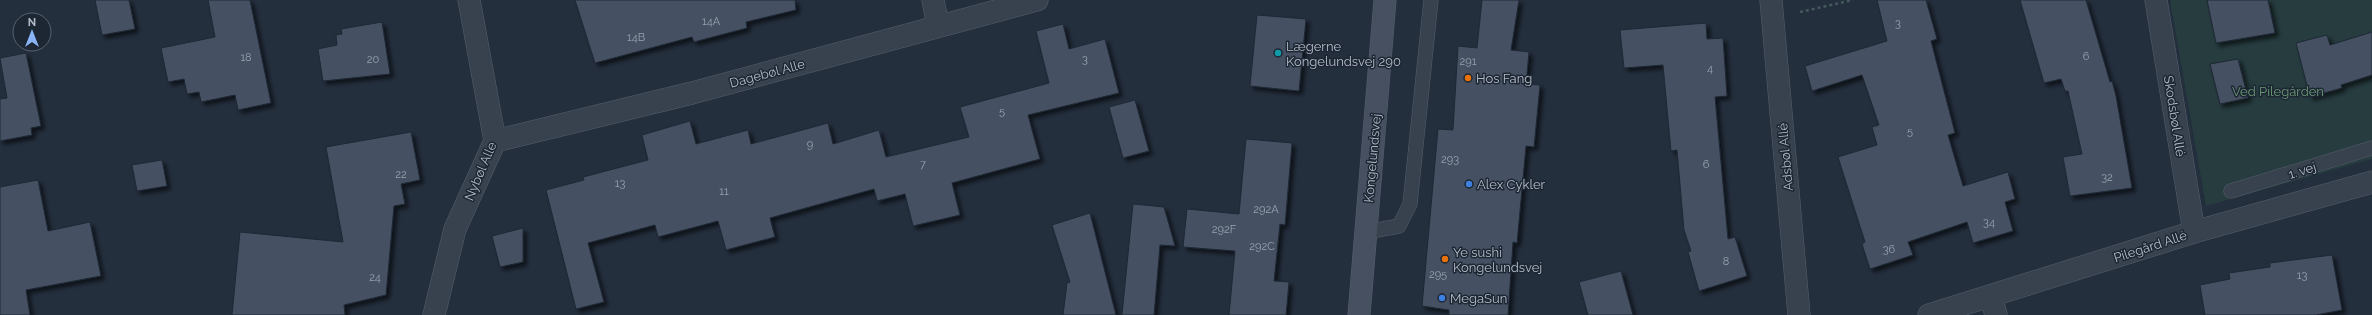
<svg xmlns="http://www.w3.org/2000/svg" width="2372" height="315" viewBox="0 0 2372 315" font-family="Raleway,sans-serif">
  <defs>
    <filter id="shadow"><feDropShadow dx="3.5" dy="3.5" stdDeviation="2" flood-color="#0009"/></filter>
  </defs>
  <rect width="100%" height="100%" fill="#242f3e"/>
  <path fill="#263c3f" d="M2170 0H2372V159L2206 206Z"/>
  <g fill="#455162" stroke="#1f2835" filter="url(#shadow)">
    <path d="M95 0H129L135 29 102 35Z"/>
    <path d="M208 0H250L271 103 238 110 235 95 201 102 199 92 187 94 184 79 168 82 161 48 215 37Z"/>
    <path d="M575 0H795L796 10 746 22 747 28 694 42 692 37 595 63Z"/>
    <path d="M1482 0H1519L1511 50 1529 52 1526 84 1540 85 1534 147 1526 146 1517 243 1513 242 1508 315H1449V310L1422 306 1438 129 1453 130 1458 46 1477 48Z"/>
    <path d="M1877 0H1926L1937 39 1931 41 1955 133 1948 135 1963 186 2008 172 2015 199 2005 202 2013 231 1973 243 1967 222 1908 242 1913 255 1870 269 1862 244 1865 242 1838 157 1877 145 1872 127 1879 125 1862 75 1812 91 1805 66 1887 41Z"/>
    <path d="M2020 0H2086L2110 82 2112 81 2116 96 2132 188 2070 196 2063 157 2082 154 2068 91H2065L2061 79 2044 83Z"/>
    <path d="M2207 0H2268L2275 33 2216 43Z"/>
    <path d="M1257 15 1306 19 1299 91 1250 86Z"/>
    <path d="M382 22 390 74 323 81 318 49 337 45 336 35 342 34 341 29Z"/>
    <path d="M1706 23 1707 39 1723 38 1727 96 1715 97 1728 239 1735 237 1747 276 1699 291 1688 252 1691 251 1684 230 1677 150 1671 151 1663 65 1624 68 1620 30Z"/>
    <path d="M1063 24 1069 49 1105 39 1119 93 1028 115 1040 159 952 183 960 215 913 226 905 194 877 201 874 189 770 218 775 237 726 250 718 221 658 237 655 225 588 243 604 302 576 309 546 190 584 180 583 177 648 160 642 135 690 121 696 144 748 130 751 144 828 123 833 144 879 130 886 157 969 137 960 107 1049 83 1036 31Z"/>
    <path d="M2372 32V75L2341 85 2342 88 2310 97 2296 43 2327 35 2330 45Z"/>
    <path d="M26 53 41 126 31 128 32 135 0 141V99L7 98 0 58Z"/>
    <path d="M2238 59 2248 98 2220 104 2210 64Z"/>
    <path d="M1135 100 1149 151 1123 158 1109 107Z"/>
    <path d="M411 132 420 180 401 184 405 204 394 206 386 295 344 305 345 315H232L240 232 343 242 326 147Z"/>
    <path d="M1246 139 1292 143 1285 225 1280 224 1274 281 1289 282 1286 315H1229L1235 251 1183 247 1187 209 1239 214Z"/>
    <path d="M162 160 167 186 137 191 132 165Z"/>
    <path d="M38 180 48 231 90 222 101 276 26 290 30 315H0V187Z"/>
    <path d="M1133 204 1164 207 1175 246 1160 245 1154 315H1122Z"/>
    <path d="M1090 213 1116 315H1063L1067 283 1070 282 1052 225Z"/>
    <path d="M523 228V262L500 267 492 236Z"/>
    <path d="M2332 255 2342 310 2316 315H2205L2200 285 2230 279 2229 273 2270 267V263Z"/>
    <path d="M1621 271 1633 315H1588L1579 282Z"/>
  </g>
  <g fill="none" stroke-linecap="round" stroke-linejoin="round">
    <g stroke="#565f6c" stroke-width="15">
      <g id="lane">
        <path d="M2231 191 2372 148"/>
        <path d="M1366 232 1399 226 1410 204 1431 0"/>
      </g>
    </g>
    <g stroke="#565f6c" stroke-width="23">
      <g id="street">
        <path d="M933 0 938 26"/>
        <path d="M1771 0 1799 315"/>
        <path d="M2156 0 2194 232"/>
        <path d="M495 141 692 93 1037 0"/>
        <path d="M1991 296 1996 315"/>
        <path d="M434 315 455 229 495 141 469 0"/>
        <path d="M1929 315 2194 232 2372 182"/>
      </g>
    </g>
    <g stroke="#565f6c" stroke-width="23">
      <path id="secondary" d="M1359 315 1385 0"/>
    </g>
    <path stroke="#44595c" stroke-width="2.5" stroke-dasharray="3 3" stroke-linecap="butt" d="M1800 12 1853 0"/>
    <use href="#lane" stroke="#38414e" stroke-width="14"/>
    <use href="#street" stroke="#38414e" stroke-width="22"/>
    <use href="#secondary" stroke="#465061" stroke-width="22"/>
  </g>
  <circle fill="#0f9aa8" stroke="#1d2633" stroke-width="1.5" cx="1278" cy="53" r="4"/>
  <g fill="#e8710a" stroke="#1d2633" stroke-width="1.5">
    <circle cx="1468" cy="78" r="4"/>
    <circle cx="1445" cy="259" r="4"/>
  </g>
  <g fill="#3f7fe0" stroke="#1d2633" stroke-width="1.5">
    <circle cx="1469" cy="184" r="4"/>
    <circle cx="1442" cy="298" r="4"/>
  </g>
  <g text-anchor="middle" stroke-width="3" stroke-linejoin="round" paint-order="stroke">
    <g font-size="11" fill="#98a1af">
      <text x="711" y="25">14A</text>
      <text x="1898" y="27">3</text>
      <text x="636" y="41">14B</text>
      <text x="2086" y="60">6</text>
      <text x="246" y="61">18</text>
      <text x="373" y="63">20</text>
      <text x="1085" y="63">3</text>
      <text x="1468" y="65">291</text>
      <text x="1710" y="72">4</text>
      <text x="1002" y="115">5</text>
      <text x="1910" y="135">5</text>
      <text x="810" y="148">9</text>
      <text x="1450" y="163">293</text>
      <text x="923" y="168">7</text>
      <text x="1706" y="168">6</text>
      <text x="401" y="178">22</text>
      <text x="2107" y="181">32</text>
      <text x="620" y="187">13</text>
      <text x="724" y="195">11</text>
      <text x="1266" y="213">292A</text>
      <text x="1989" y="226">34</text>
      <text x="1224" y="233">292F</text>
      <text x="1262" y="250">292C</text>
      <text x="1889" y="253">36</text>
      <text x="1726" y="265">8</text>
      <text x="1438" y="278">295</text>
      <text x="2302" y="279">13</text>
      <text x="375" y="281">24</text>
    </g>
    <g font-size="13" fill="#b4bcc9" stroke="#1d2633" text-anchor="start">
      <text x="1286" y="51">Lægerne<tspan x="1286" dy="15">Kongelundsvej 290</tspan></text>
      <text x="1476" y="83">Hos Fang</text>
      <text x="1477" y="189">Alex Cykler</text>
      <text x="1453" y="257">Ye sushi<tspan x="1453" dy="15">Kongelundsvej</tspan></text>
      <text x="1450" y="303">MegaSun</text>
    </g>
    <g font-size="13" fill="#b4bcc9" stroke="#1d2633">
      <text transform="translate(767 73) rotate(-15)" y="5">Dagebøl Alle</text>
      <text transform="translate(2175 116) rotate(81)" y="5">Skodsbøl Allé</text>
      <text transform="translate(1785 157) rotate(-95)" y="5">Adsbøl Allé</text>
      <text transform="translate(1372 158) rotate(-85)" y="5">Kongelundsvej</text>
      <text transform="translate(2302 170) rotate(-17)" y="5">1. vej</text>
      <text transform="translate(480 171) rotate(-67)" y="5">Nybøl Alle</text>
      <text transform="translate(2150 246) rotate(-18)" y="5">Pilegård Allé</text>
    </g>
    <g font-size="13" fill="#6b9a76" stroke="#1d2633">
      <text x="2278" y="96">Ved Pilegården</text>
    </g>
  </g>
  <g transform="translate(32 32)"><circle r="19" fill="#1d2633" stroke="#59626f"/>
  <path d="M0-3L7 15L0 10L-7 15Z" fill="#8ab4f8"/>
  <text y="-6" font-size="11" font-weight="bold" text-anchor="middle" fill="#b4bcc9">N</text>
  </g>
</svg>
